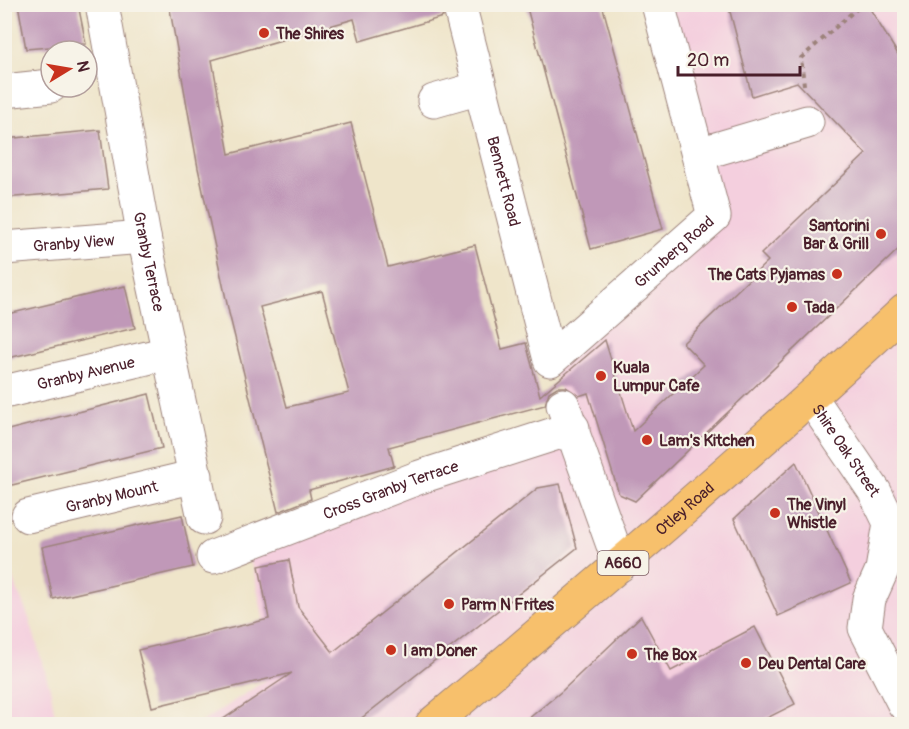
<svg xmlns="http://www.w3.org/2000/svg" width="909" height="729" viewBox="0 0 909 729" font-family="Pangolin,sans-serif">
  <rect width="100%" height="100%" fill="#f7f3e8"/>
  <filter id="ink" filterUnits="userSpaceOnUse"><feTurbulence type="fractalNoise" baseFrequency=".0167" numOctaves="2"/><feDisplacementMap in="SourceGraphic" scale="12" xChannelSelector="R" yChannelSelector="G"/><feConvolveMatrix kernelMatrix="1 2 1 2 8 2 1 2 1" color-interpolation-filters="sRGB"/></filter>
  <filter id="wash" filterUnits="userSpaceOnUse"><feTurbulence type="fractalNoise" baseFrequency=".008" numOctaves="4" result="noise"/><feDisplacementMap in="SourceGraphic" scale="24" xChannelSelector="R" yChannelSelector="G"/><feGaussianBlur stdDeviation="1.35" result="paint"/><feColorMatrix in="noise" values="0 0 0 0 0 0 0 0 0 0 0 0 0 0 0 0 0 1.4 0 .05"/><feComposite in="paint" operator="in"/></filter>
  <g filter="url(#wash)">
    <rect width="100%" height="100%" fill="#efe5ca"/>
    <g fill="#f4cfde">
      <path d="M658 5H904V724H199L292 663 265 626 253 568 240 547 572 428 550 360 714 216Z"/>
      <path d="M4 558 29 618 51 692 56 724H5Z"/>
    </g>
    <g id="blocks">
      <g fill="#c098b8" fill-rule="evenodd">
        <path d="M18 4H78L86 44 26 49Z"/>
        <path d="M169 4H441L443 17 360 41 354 19 212 60 229 154 351 123 388 267 475 245 502 349 526 343 540 396 605 340 633 431 704 365 683 343 768 261 761 254 866 154 797 82 752 96 728 4H867L904 64V244L635 501 619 494 588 393 579 396 566 387H557L549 392 545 405 389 447 394 466 309 490 311 499 278 512 229 313 198 168ZM322 291 349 393 287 407 260 307Z"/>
        <path d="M526 4H602L663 229 591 249Z"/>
        <path d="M100 130 108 189 4 198V139Z"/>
        <path d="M125 286 135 328 4 359V315Z"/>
        <path d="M149 394 162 448 4 487V431Z"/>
        <path d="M796 462 851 583 778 616 734 519Z"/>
        <path d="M560 484 577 548 354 724H216L292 673 152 707 138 650 269 619 259 566 289 560 298 607 333 652 538 488Z"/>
        <path d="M182 515 193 567 53 599 42 547Z"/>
        <path d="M641 616 671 671 755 627 795 704 755 724H522L562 691Z"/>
      </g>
    </g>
  </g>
  <g filter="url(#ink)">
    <use href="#blocks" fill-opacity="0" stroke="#9c827a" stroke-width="1.5"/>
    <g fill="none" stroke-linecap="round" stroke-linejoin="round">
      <g stroke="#9c827a" stroke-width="35">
        <g id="minor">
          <path id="s1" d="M102 4 144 237 204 518"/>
          <path id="s2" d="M459 4 550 360 714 216 658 4"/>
          <path d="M4 91 51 86"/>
          <path d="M434 101 480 88"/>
          <path d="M699 154 807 122"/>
          <path id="s3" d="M4 248 144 237"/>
          <path id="s4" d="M4 392 168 353"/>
          <path id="s5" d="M811 398 875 492 890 523 882 570 869 599 865 628 904 704"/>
          <path d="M563 405 620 565"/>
          <path id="s6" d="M28 516 196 476"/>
          <path id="s7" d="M213 557 420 477 573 428"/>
        </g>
      </g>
      <g stroke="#9c827a" stroke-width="35">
        <g id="highway">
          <path id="s8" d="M432 724C592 589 751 454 904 311"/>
        </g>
      </g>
      <path stroke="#9c827a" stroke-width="4" stroke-dasharray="4.5 4.5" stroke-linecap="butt" d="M804 85 801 58 862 4"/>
      <use href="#minor" stroke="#fff" stroke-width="33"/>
      <use href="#highway" stroke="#f7c06c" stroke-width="33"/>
    </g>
  </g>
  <g fill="#c8321e" stroke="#f7f3e8" stroke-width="2">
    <circle cx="264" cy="33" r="6"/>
    <circle cx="881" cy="234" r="6"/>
    <circle cx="837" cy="274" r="6"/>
    <circle cx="792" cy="307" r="6"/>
    <circle cx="601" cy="376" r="6"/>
    <circle cx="647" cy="440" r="6"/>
    <circle cx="775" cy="513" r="6"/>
    <circle cx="449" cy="604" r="6"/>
    <circle cx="391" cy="650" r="6"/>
    <circle cx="632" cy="654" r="6"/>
    <circle cx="746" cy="663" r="6"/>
  </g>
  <g text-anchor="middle" stroke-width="4.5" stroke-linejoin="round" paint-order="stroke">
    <rect fill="#f7f3e8" stroke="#7e5f64" stroke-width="1.5" x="597.5" y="551" width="51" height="24" rx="4.5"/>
    <g font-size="15" font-weight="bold" fill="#4a1f2b">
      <text x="623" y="568">A660</text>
    </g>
    <g font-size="16" font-weight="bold" fill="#4a1f2b" stroke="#f7f3e8" text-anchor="start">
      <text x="276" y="39">The Shires</text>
      <text x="869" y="231" text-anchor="end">Santorini<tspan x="869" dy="18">Bar &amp; Grill</tspan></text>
      <text x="825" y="280" text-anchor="end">The Cats Pyjamas</text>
      <text x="804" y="313">Tada</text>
      <text x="613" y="373">Kuala<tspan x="613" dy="18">Lumpur Cafe</tspan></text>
      <text x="659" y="446">Lam's Kitchen</text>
      <text x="787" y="510">The Vinyl<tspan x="787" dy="18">Whistle</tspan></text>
      <text x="461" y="610">Parm N Frites</text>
      <text x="403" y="656">I am Doner</text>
      <text x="644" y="660">The Box</text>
      <text x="758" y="669">Deu Dental Care</text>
    </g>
    <g font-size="16" fill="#4a1f2b" stroke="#f7f3e8">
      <text dy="6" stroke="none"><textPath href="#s2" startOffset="183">Bennett Road</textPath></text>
      <text dy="6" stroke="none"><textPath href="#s3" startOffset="70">Granby View</textPath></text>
      <text dy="6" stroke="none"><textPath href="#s2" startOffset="532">Grunberg Road</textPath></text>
      <text dy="6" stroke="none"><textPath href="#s1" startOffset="262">Granby Terrace</textPath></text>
      <text dy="6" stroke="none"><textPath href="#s4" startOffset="84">Granby Avenue</textPath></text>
      <text dy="6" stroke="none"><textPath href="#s5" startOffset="63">Shire Oak Street</textPath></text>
      <text dy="6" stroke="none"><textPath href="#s7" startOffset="190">Cross Granby Terrace</textPath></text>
      <text dy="6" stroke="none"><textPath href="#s6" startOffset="86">Granby Mount</textPath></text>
      <text dy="6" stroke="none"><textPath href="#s8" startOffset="332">Otley Road</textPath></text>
    </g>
  </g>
  <rect width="909" height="729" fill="none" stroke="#f7f3e8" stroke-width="24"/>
  <g transform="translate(69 69) rotate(79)"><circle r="28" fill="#f7f3e8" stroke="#b29e9c" stroke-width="1.5"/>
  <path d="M0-4.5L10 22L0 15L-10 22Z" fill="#c8321e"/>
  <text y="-9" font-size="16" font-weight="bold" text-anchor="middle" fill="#4a1f2b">N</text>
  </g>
  <path d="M678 66v9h122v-9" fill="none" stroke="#4a1f2b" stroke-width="3"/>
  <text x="687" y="66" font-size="18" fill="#4a1f2b" stroke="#f7f3e8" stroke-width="4.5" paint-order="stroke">20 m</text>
</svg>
